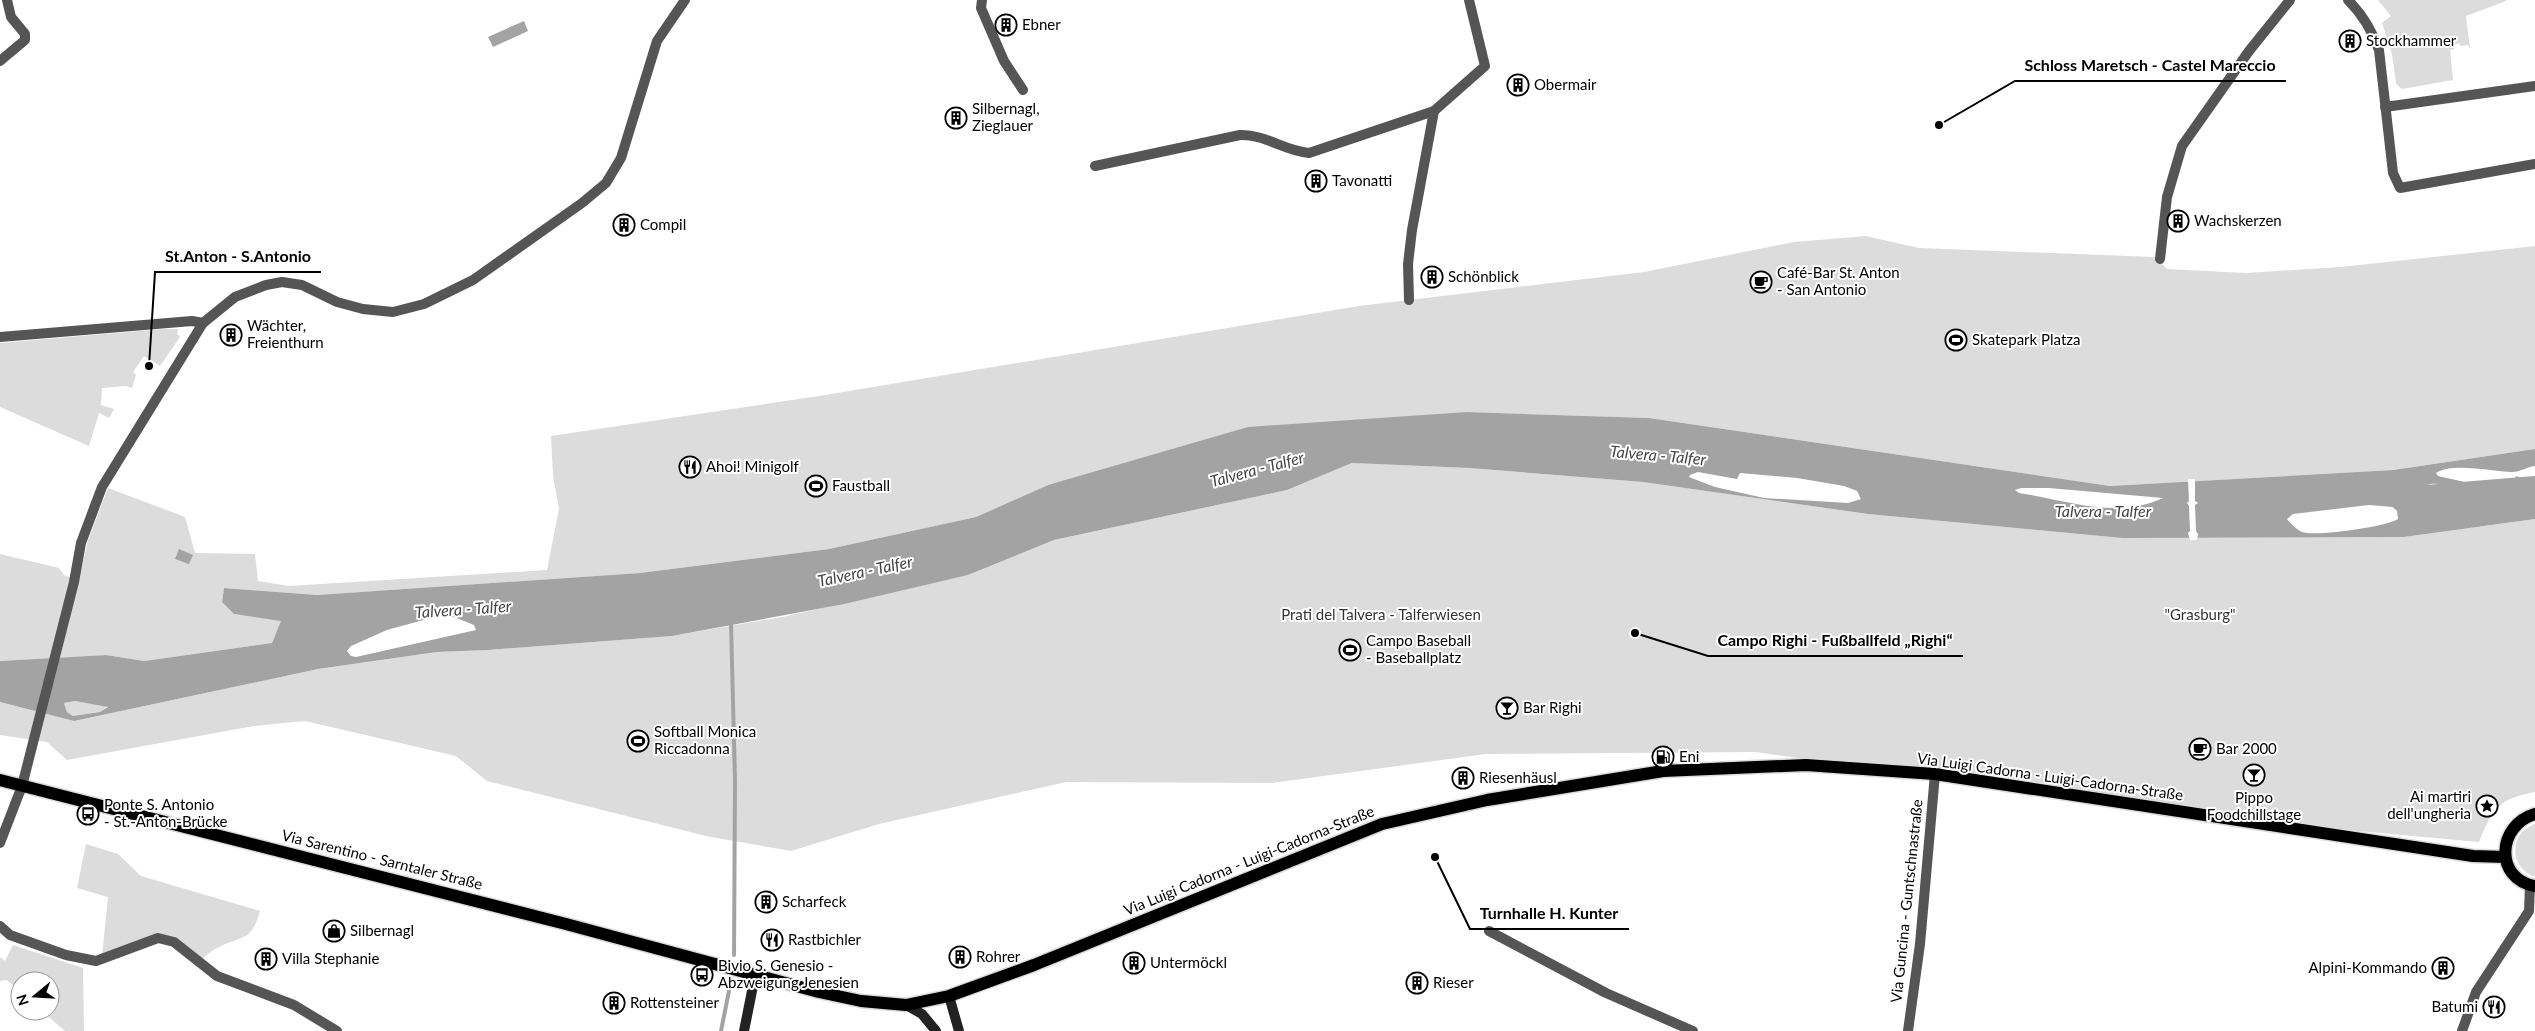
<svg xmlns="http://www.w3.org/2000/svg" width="2535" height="1031" viewBox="0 0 2535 1031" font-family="Lato,sans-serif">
  <rect width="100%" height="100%" fill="#fff"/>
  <g fill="#dcdcdc">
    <path d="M2378 0H2506V1L2466 16 2470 49 2468 45 2461 46 2458 43 2455 45 2454 49 2450 50 2453 80 2402 89 2396 84 2392 54 2382 23 2391 16Z"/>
    <path d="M1866 236 1919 248 2155 257 2167 269 2246 273 2341 267 2535 246V449L2393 470 2110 486 1649 418 1467 412 1048 485 976 517 829 549 640 573 317 595 224 588 222 602 234 614 282 620 272 643 144 661 106 655 0 661V554L59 568 65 576 79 579 88 540 108 488 185 517 195 553 255 554 258 581 289 586 547 570 559 509 553 476 551 436 819 396 1359 306 1644 272 1794 242Z"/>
    <path d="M162 329H178L177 333 180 337 160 366 144 356 133 372 136 375 132 388 125 386 102 388 101 405 114 409 109 418 99 413 89 446 0 407V343Z"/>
    <path d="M1352 463 1469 468 1643 482 1868 514 2122 538 2404 537 2535 519V792C2498 799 2493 808 2479 842L2281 824 1755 752 1486 754 1272 783 1066 782 879 824 791 851 706 836 487 781 456 756 305 721 254 726 67 760 47 742 0 735V702L74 721 318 669 437 652 488 650 672 636 782 617 968 575 1054 540 1287 490Z"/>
    <path d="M75 701 108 706 100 712 73 716 67 712 64 703Z"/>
    <path d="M2535 824V877C2509 868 2508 833 2535 824Z"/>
    <path d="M86 844 118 854 141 876 260 911C251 944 240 935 215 949 209 952 204 958 199 962L158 938 102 956 108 897 77 888Z"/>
    <path d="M13 945 83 968 84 1031H65L42 1011H50V981H20V991L7 980 0 981V957L5 961Z"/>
  </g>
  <g fill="#a3a3a3" fill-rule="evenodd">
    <path d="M524 21 528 31 493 47 488 37Z"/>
    <path d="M1467 412 1649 418 2110 486 2393 470 2535 449V466C2527 467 2520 472 2512 472 2492 472 2454 462 2436 473L2438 476 2469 483C2454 491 2437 479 2425 486L2441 502C2463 502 2490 503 2510 491L2516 476 2525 479 2535 477V519L2404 537 2122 538 1868 514 1643 482 1469 468 1352 463 1287 490 1054 540 968 575 844 604 672 636 488 650 437 652 318 669 74 721 0 702V661L106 655 144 661 272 643 281 621 234 614 222 602 224 588 317 595 640 573 829 549 976 517 1048 485 1248 427ZM1698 472 1737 479 1740 473 1797 478 1844 486 1857 491 1861 499 1848 503 1764 498 1715 487 1689 477 1690 475ZM2021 488H2049L2163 498C2115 520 2068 500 2019 493L2015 490ZM2369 505 2393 507 2397 511 2398 519C2386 527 2314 537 2302 532 2297 530 2290 523 2287 519L2293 514ZM438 616 454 617 474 625 476 630 356 657 351 656 347 651 351 646 387 630ZM75 701 108 707 100 712 73 716 67 712 64 703Z"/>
    <path d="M179 549 193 555 189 564 175 559Z"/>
  </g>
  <path fill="#fff" d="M2188 479H2195V501L2198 503 2195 505 2196 531 2198 534 2197 540H2190L2188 533 2190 531 2189 506 2187 503 2189 501Z"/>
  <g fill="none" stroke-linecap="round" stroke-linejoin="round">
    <g stroke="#a3a3a3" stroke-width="4">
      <path d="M731 623 735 781 734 955"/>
      <path d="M721 1031 730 986"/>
    </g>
    <path stroke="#a3a3a3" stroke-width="24" d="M2402 499 2535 488"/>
    <g stroke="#dbdbdb" stroke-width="15">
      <g id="primary">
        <path d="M0 780 566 924 819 992 861 1001 906 1005 949 996 1034 965 1382 824 1487 800 1663 771 1806 765 1935 774 2473 856 2505 857"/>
        <path d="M2535 814C2497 825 2494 879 2535 886"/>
      </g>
    </g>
    <g stroke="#555" stroke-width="10">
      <path d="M982 0 981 8 1004 61 1023 90"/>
      <path d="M2348 0C2363 15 2372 30 2379 50L2393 173 2400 188 2535 164"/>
      <path d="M0 61 25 40V34L11 17 7 0"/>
      <path d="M2385 107 2535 86"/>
      <path d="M1095 166 1240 135C1265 134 1284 151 1309 153L1434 111"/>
      <path d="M2160 259 2167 197 2182 146 2249 51 2290 0"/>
      <path d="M1409 300 1408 264 1412 230 1434 111 1485 66 1469 0"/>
      <path d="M0 337 192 321 203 323"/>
      <path d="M0 843 22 786 74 582 81 543 102 487 203 323 235 297 266 285 282 282 302 285 337 302 363 309 393 312 424 304 473 280 582 203 606 183 621 158 657 41 685 0"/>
      <path d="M0 926 10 935 66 955 96 961 158 938 174 942 217 976 294 1005 337 1031"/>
      <path d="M1489 931 1606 993 1693 1031"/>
      <path d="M1908 1031 1920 944 1935 774"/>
      <path d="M2462 1031 2476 992 2529 911 2530 885"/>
    </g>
    <g stroke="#222" stroke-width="10">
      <path d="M949 996 959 1031"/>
      <path d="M906 1005 922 1014 936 1031"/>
      <path d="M744 1031 755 976"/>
    </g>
    <use href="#primary" stroke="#000" stroke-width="12"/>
  </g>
  <defs>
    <g id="building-ring" transform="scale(1.125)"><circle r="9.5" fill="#fff" stroke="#000" stroke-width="1.5"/><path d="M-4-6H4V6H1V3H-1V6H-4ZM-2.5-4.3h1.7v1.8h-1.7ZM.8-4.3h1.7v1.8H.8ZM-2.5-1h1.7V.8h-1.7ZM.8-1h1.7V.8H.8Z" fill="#000"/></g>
    <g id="cafe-ring" transform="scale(1.125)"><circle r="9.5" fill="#fff" stroke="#000" stroke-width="1.5"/><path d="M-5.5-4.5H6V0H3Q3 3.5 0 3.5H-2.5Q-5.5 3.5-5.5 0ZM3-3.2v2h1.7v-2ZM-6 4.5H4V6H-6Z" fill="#000"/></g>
    <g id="stadium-ring" transform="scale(1.125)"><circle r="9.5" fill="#fff" stroke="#000" stroke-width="1.5"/><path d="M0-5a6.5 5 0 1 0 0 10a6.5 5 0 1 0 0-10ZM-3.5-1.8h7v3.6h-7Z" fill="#000"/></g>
    <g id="restaurant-ring" transform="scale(1.125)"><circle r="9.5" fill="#fff" stroke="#000" stroke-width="1.5"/><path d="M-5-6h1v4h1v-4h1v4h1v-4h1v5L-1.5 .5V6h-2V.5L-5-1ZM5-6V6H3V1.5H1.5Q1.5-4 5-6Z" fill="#000"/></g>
    <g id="bar-ring" transform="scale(1.125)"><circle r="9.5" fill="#fff" stroke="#000" stroke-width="1.5"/><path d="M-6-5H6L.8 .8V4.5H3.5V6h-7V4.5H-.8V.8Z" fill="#000"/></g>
    <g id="fuel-ring" transform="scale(1.125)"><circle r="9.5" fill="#fff" stroke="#000" stroke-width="1.5"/><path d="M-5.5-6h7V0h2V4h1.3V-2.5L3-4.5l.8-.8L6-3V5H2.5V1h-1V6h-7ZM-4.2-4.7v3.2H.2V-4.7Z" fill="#000"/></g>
    <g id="sight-ring" transform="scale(1.125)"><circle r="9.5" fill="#fff" stroke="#000" stroke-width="1.5"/><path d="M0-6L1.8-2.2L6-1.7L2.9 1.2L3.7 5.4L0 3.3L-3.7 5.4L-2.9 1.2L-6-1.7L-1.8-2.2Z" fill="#000"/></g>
    <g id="bus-ring" transform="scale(1.125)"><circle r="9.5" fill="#fff" stroke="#000" stroke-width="1.5"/><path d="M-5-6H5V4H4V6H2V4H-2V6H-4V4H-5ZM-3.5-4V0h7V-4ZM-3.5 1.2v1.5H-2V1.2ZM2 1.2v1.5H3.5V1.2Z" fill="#000"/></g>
    <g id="shop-ring" transform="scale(1.125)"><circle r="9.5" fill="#fff" stroke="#000" stroke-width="1.5"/><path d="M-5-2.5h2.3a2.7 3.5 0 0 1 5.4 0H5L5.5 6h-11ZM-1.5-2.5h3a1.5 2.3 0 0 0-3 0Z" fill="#000"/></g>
  </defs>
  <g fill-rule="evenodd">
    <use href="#building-ring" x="1006" y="25"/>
    <use href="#building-ring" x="2350" y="41"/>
    <use href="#building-ring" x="1518" y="85"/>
    <use href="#building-ring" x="956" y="118"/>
    <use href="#building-ring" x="1316" y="181"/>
    <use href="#building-ring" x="2178" y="221"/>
    <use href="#building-ring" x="624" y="225"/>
    <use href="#building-ring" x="1432" y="277"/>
    <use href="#cafe-ring" x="1761" y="282"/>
    <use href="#building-ring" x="231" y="335"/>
    <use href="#stadium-ring" x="1956" y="340"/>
    <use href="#restaurant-ring" x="690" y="467"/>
    <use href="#stadium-ring" x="816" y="486"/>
    <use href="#stadium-ring" x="1350" y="650"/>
    <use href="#bar-ring" x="1507" y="708"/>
    <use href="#stadium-ring" x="638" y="741"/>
    <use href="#cafe-ring" x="2200" y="749"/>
    <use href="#fuel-ring" x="1663" y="757"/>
    <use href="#bar-ring" x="2254" y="775"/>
    <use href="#building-ring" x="1463" y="778"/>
    <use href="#sight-ring" x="2487" y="806"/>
    <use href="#bus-ring" x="88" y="814"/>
    <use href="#building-ring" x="766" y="902"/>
    <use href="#shop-ring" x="334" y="931"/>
    <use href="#restaurant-ring" x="772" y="940"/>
    <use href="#building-ring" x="960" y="957"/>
    <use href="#building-ring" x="266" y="959"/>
    <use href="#building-ring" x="1134" y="963"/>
    <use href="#building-ring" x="2443" y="968"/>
    <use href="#bus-ring" x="702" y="975"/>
    <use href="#building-ring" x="1417" y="983"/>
    <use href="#building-ring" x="614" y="1003"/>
    <use href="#restaurant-ring" x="2494" y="1007"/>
  </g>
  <g text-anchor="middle" stroke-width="4" stroke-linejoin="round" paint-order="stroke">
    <g font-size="15" fill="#000" stroke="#fff" text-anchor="start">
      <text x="1022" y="30">Ebner</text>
      <text x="2366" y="46">Stockhammer</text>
      <text x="1534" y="90">Obermair</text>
      <text x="972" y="114">Silbernagl,<tspan x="972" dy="17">Zieglauer</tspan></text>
      <text x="1332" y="186">Tavonatti</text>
      <text x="2194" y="226">Wachskerzen</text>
      <text x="640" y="230">Compil</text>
      <text x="1777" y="278">Café-Bar St. Anton<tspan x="1777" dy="17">- San Antonio</tspan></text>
      <text x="1448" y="282">Schönblick</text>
      <text x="247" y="331">Wächter,<tspan x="247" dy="17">Freienthurn</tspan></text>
      <text x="1972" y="345">Skatepark Platza</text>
      <text x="706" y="472">Ahoi! Minigolf</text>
      <text x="832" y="491">Faustball</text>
      <text x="1366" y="646">Campo Baseball<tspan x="1366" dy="17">- Baseballplatz</tspan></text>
      <text x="1523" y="713">Bar Righi</text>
      <text x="654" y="737">Softball Monica<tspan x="654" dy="17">Riccadonna</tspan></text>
      <text x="2216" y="754">Bar 2000</text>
      <text x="1679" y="762">Eni</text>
      <text x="1479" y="783">Riesenhäusl</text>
      <text x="2471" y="802" text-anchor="end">Ai martiri<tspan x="2471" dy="17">dell'ungheria</tspan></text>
      <text x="2254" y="803" text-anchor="middle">Pippo<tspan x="2254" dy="17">Foodchillstage</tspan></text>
      <text x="104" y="810">Ponte S. Antonio<tspan x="104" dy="17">- St.-Anton-Brücke</tspan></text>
      <text x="782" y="907">Scharfeck</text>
      <text x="350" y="936">Silbernagl</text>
      <text x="788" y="945">Rastbichler</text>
      <text x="976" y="962">Rohrer</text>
      <text x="282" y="964">Villa Stephanie</text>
      <text x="1150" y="968">Untermöckl</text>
      <text x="718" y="971">Bivio S. Genesio -<tspan x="718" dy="17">Abzweigung Jenesien</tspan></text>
      <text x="2427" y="973" text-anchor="end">Alpini-Kommando</text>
      <text x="1433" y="988">Rieser</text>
      <text x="630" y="1008">Rottensteiner</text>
      <text x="2478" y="1012" text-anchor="end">Batumi</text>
    </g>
    <g font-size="15" fill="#333" stroke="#fff">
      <text x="1381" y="620">Prati del Talvera - Talferwiesen</text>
      <text x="2200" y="620">"Grasburg"</text>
    </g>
    <g font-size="15" fill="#000" stroke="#fff">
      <text transform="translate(2050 777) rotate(8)" y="5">Via Luigi Cadorna - Luigi-Cadorna-Straße</text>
      <text transform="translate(382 860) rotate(14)" y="5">Via Sarentino - Sarntaler Straße</text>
      <text transform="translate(1249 861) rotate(-22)" y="5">Via Luigi Cadorna - Luigi-Cadorna-Straße</text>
      <text transform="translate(1907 901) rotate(-84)" y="5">Via Guncina - Guntschnastraße</text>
    </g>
    <g font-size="16" font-style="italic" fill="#444" stroke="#fff">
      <text transform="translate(1658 455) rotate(5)" y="6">Talvera - Talfer</text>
      <text transform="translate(1257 469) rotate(-15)" y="6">Talvera - Talfer</text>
      <text x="2103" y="517">Talvera - Talfer</text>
      <text transform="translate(865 571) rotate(-12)" y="6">Talvera - Talfer</text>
      <text transform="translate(463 609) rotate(-4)" y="6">Talvera - Talfer</text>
    </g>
  </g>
  <path fill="none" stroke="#000" stroke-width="2" d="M1939 125L2015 81H2286M149 366L155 272H321M1635 633L1708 656H1963M1435 857L1470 929H1629"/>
  <g fill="#000" stroke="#fff" stroke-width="2">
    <circle cx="1939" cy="125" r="5"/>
    <circle cx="149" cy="366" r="5"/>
    <circle cx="1635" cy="633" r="5"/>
    <circle cx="1435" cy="857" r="5"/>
  </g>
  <g font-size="16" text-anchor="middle" font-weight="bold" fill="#000" stroke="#fff" stroke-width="4" stroke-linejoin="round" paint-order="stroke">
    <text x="2150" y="71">Schloss Maretsch - Castel Mareccio</text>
    <text x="238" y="262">St.Anton - S.Antonio</text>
    <text x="1835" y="646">Campo Righi - Fußballfeld „Righi“</text>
    <text x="1549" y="919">Turnhalle H. Kunter</text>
  </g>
  <g transform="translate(35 996) rotate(252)"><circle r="24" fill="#ffffff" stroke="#999999"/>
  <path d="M0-4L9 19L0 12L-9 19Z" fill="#000000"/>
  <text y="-8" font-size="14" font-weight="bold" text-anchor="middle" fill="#000000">N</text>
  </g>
</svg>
